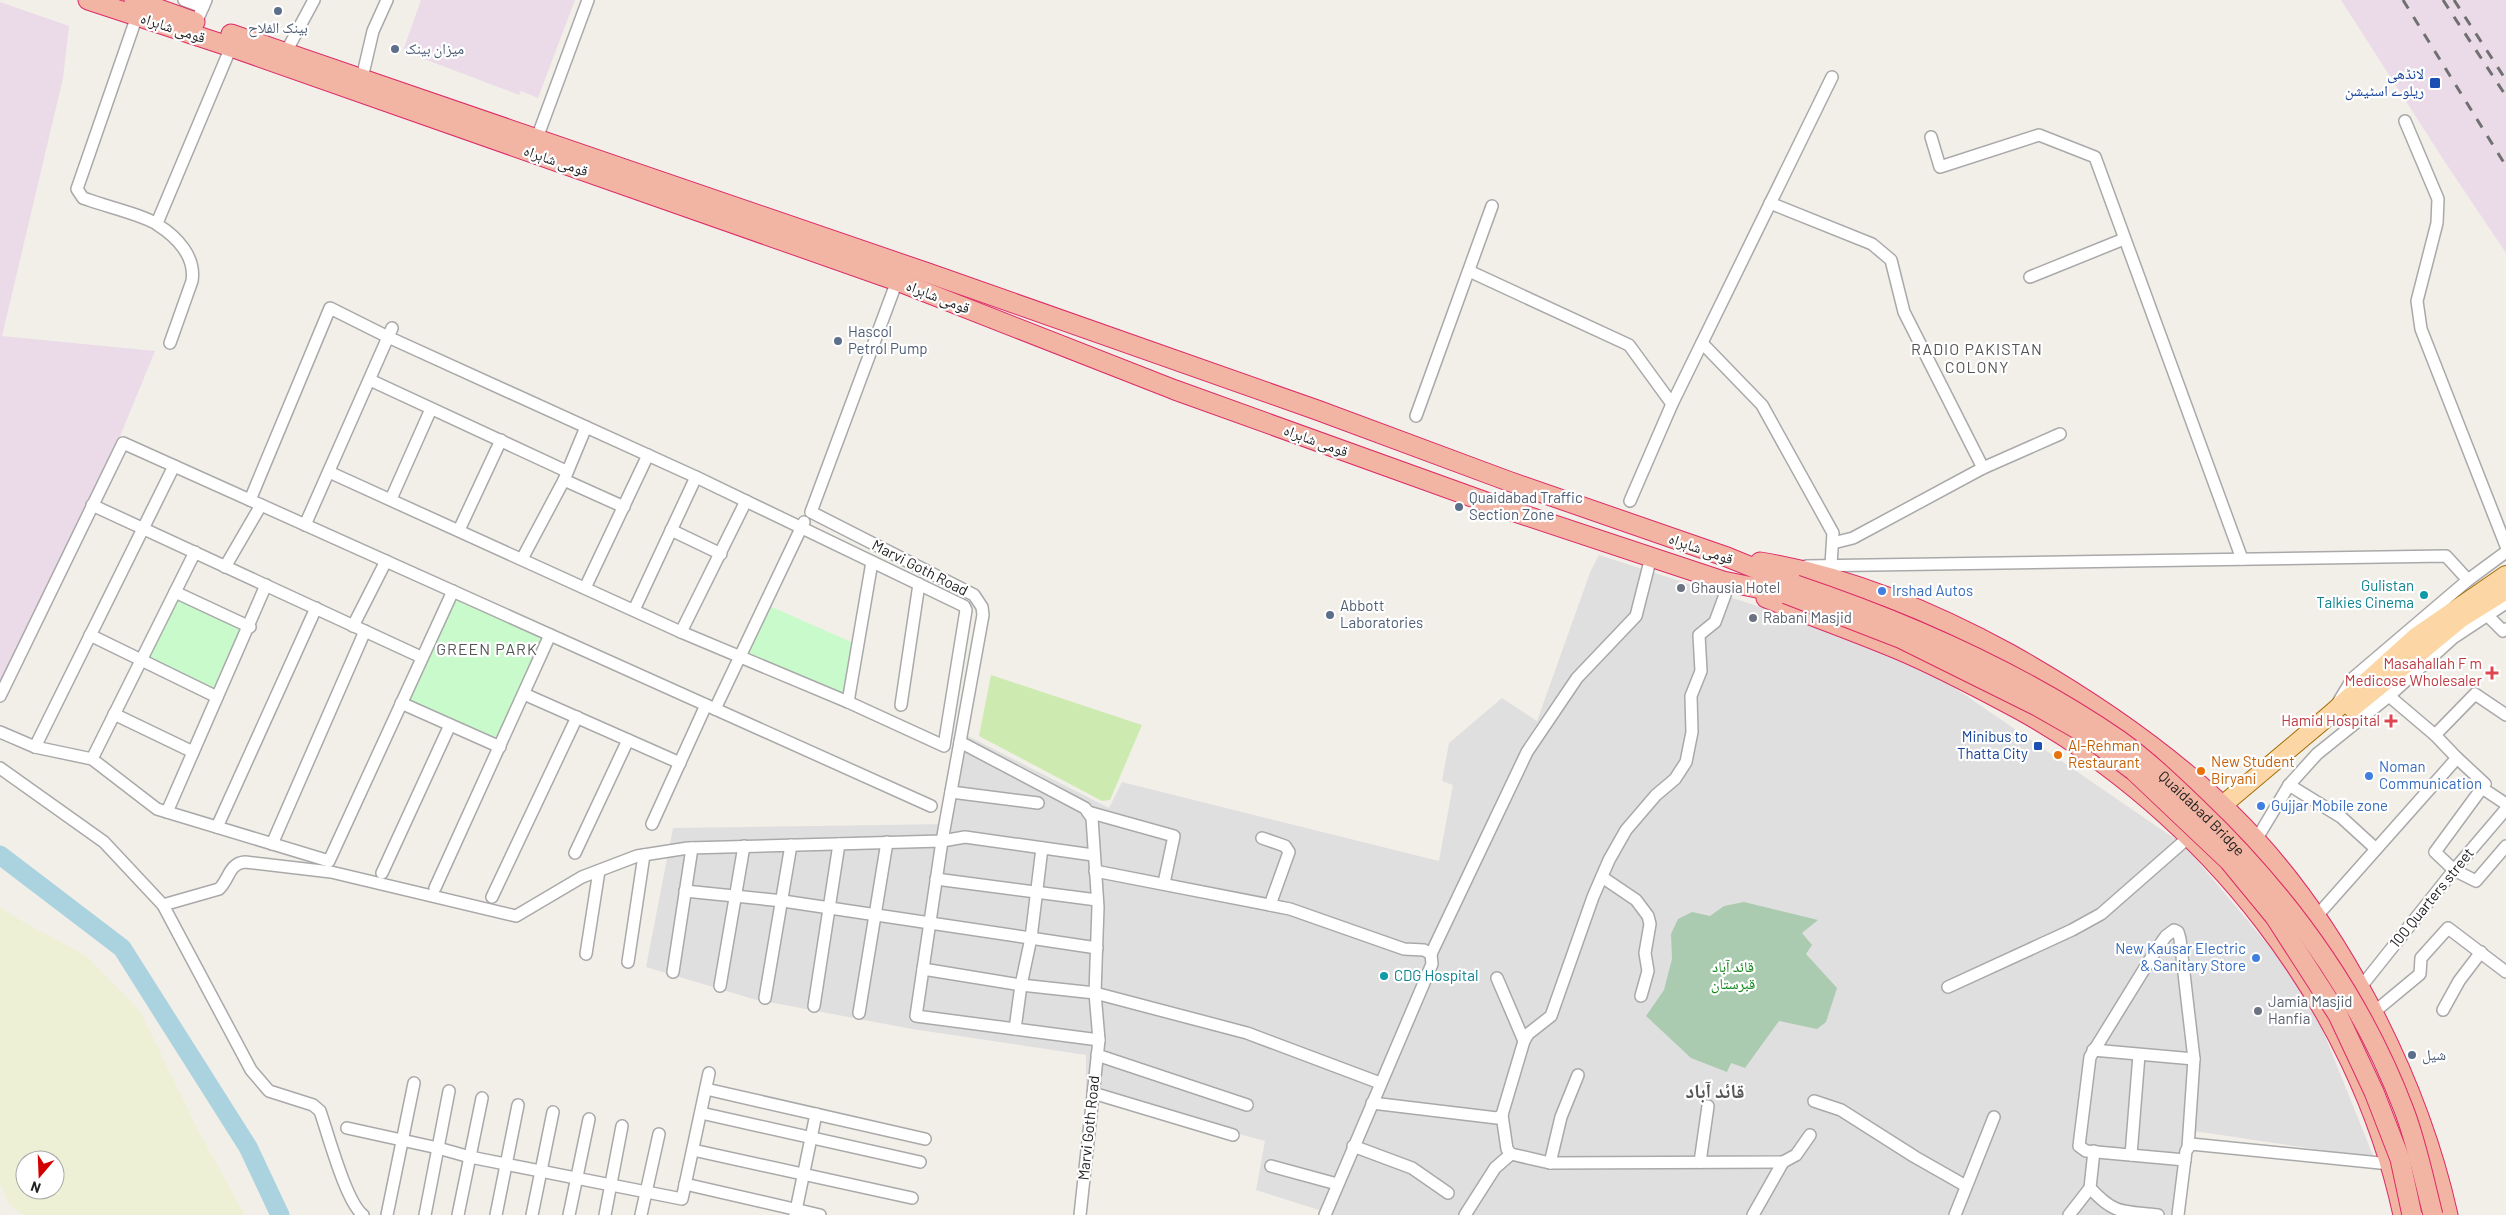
<svg xmlns="http://www.w3.org/2000/svg" width="2506" height="1215" viewBox="0 0 2506 1215" font-family="Barlow,'Noto Naskh Arabic',sans-serif">
  <rect width="100%" height="100%" fill="#f2efe9"/>
  <path fill="#e0dfdf" d="M1599 555 1779 613 1939 677 2184 845 2307 991 2374 1158 2187 1130 2174 1215H1318L1319 1210 1256 1190 1265 1141 1086 1093V1055L912 1029 753 999 646 967 673 828 950 824 966 735 1109 808 1122 782 1439 861 1453 785 1442 781 1449 743 1502 698 1537 721 1591 570Z"/>
  <g fill="#ebdbe8">
    <path d="M421 0H575L538 98 521 91 519 95 403 51Z"/>
    <path d="M2341 0H2506V253L2445 162Z"/>
    <path d="M0 2 69 26 63 78 2 336 155 351 118 441 0 681Z"/>
  </g>
  <path fill="#eef0d5" fill-rule="evenodd" d="M0 907 20 920 85 955 140 1011 200 1134 245 1215H24L9 1204 0 1184ZM25 1160H55V1190H25Z"/>
  <path fill="#cdebb0" d="M991 675 1142 725 1110 800 1102 801 979 736Z"/>
  <path fill="#aacbaf" d="M1744 902 1818 920 1802 933 1812 945 1806 954 1837 988 1826 1022 1817 1029 1779 1021 1745 1068 1731 1063 1727 1072 1691 1058 1646 1016 1664 990 1672 959 1671 934 1678 919 1692 912 1710 916 1724 906Z"/>
  <g fill="#c8facc">
    <path d="M453 591 550 635 500 747 401 703Z"/>
    <path d="M175 592 250 627 217 697 142 662Z"/>
    <path d="M765 604 858 645 848 702 739 658Z"/>
  </g>
  <g fill="none" stroke-linecap="round" stroke-linejoin="round">
    <path stroke="#aad3df" stroke-width="19" d="M0 855 122 948 248 1147 280 1215"/>
    <g stroke="#a9a9a9" stroke-width="14">
      <g id="minor">
        <path d="M184 0 203 7"/>
        <path d="M137 16 77 189 83 198 89 200C105 206 147 216 158 225 177 237 196 257 192 281L170 343"/>
        <path d="M196 23 206 0"/>
        <path d="M286 52 314 0"/>
        <path d="M362 78 373 31 387 0"/>
        <path d="M2405 121 2438 199 2437 223 2417 301 2421 329 2506 546"/>
        <path d="M1931 137 1940 167 2039 135 2095 157 2242 559"/>
        <path d="M537 138 588 0"/>
        <path d="M1770 203 1872 244 1891 260 1904 312 1983 468"/>
        <path d="M157 223 231 47"/>
        <path d="M1469 271 1629 345 1672 404"/>
        <path d="M2030 277 2124 239"/>
        <path d="M897 281 811 512 974 595 982 607 983 615 942 841 916 1016 1099 1040"/>
        <path d="M1702 343 1762 405 1833 533 1831 565"/>
        <path d="M370 380 566 471"/>
        <path d="M1416 416 1492 206"/>
        <path d="M329 472 681 632 848 702 944 746 966 610 964 606 696 477"/>
        <path d="M564 480 624 507"/>
        <path d="M391 499 431 409"/>
        <path d="M250 500 330 308 388 337 696 477 634 610"/>
        <path d="M1630 501 1672 404 1832 77"/>
        <path d="M92 505 421 657"/>
        <path d="M305 525 392 328"/>
        <path d="M459 530 501 440"/>
        <path d="M671 530 721 554"/>
        <path d="M1833 543 1853 538 1983 468 2060 434"/>
        <path d="M522 559 564 480 586 427"/>
        <path d="M1806 566 2446 556 2468 580"/>
        <path d="M225 567 261 505"/>
        <path d="M585 588 648 455"/>
        <path d="M175 592 250 627"/>
        <path d="M2488 616 2503 631 2506 629"/>
        <path d="M353 626 386 561"/>
        <path d="M681 632 746 501"/>
        <path d="M90 635 217 697"/>
        <path d="M524 694 680 763"/>
        <path d="M0 696 123 443 931 806"/>
        <path d="M2339 701 2353 678 2468 580 2506 552"/>
        <path d="M848 702 872 562"/>
        <path d="M401 703 500 747"/>
        <path d="M901 705 919 584"/>
        <path d="M715 709 804 522"/>
        <path d="M114 714 193 752"/>
        <path d="M0 732 35 747 92 759 157 809 329 861 453 591"/>
        <path d="M2435 735 2475 694 2506 715"/>
        <path d="M960 742 1085 808 1092 818 1098 907 1095 993 1099 1040 1080 1215"/>
        <path d="M35 747 174 466"/>
        <path d="M2457 758 2485 784 2482 788"/>
        <path d="M92 759 195 552"/>
        <path d="M0 768 104 842 163 905 251 1070 269 1091 313 1105 320 1111C328 1134 346 1202 363 1215"/>
        <path d="M2289 785 2341 817 2376 849"/>
        <path d="M951 792 1038 803"/>
        <path d="M2506 804 2482 788 2435 852 2454 870 2476 881 2506 846"/>
        <path d="M167 812 266 585"/>
        <path d="M1088 812 1174 836 1164 883"/>
        <path d="M652 824 706 705"/>
        <path d="M217 827 316 608"/>
        <path d="M1262 838 1285 846 1289 852 1270 905"/>
        <path d="M2256 840 2289 785 2317 754 2389 696 2453 638 2506 603"/>
        <path d="M272 844 365 631"/>
        <path d="M575 853 628 740"/>
        <path d="M1095 871 1290 909 1404 949 1424 950 1431 954 1432 964 1325 1215"/>
        <path d="M382 873 450 725"/>
        <path d="M1602 877 1636 900 1648 916 1650 924 1645 953 1648 971 1641 996"/>
        <path d="M936 879 1097 900"/>
        <path d="M435 888 550 635"/>
        <path d="M685 891 783 901 1097 948"/>
        <path d="M492 897 577 717"/>
        <path d="M163 905 219 889C229 880 229 863 245 862L331 872 516 916 582 877 637 856 688 848 942 841 965 837 1093 855"/>
        <path d="M2315 918 2457 758 2435 735 2389 696"/>
        <path d="M586 954 599 871"/>
        <path d="M1431 954 1527 752 1577 678 1636 616 1651 557"/>
        <path d="M628 962 644 855"/>
        <path d="M923 969 1021 985 1095 993 1247 1033 1380 1083"/>
        <path d="M673 972 692 848"/>
        <path d="M1497 978 1524 1041"/>
        <path d="M720 986 744 846"/>
        <path d="M1948 987 2072 930 2101 914 2190 836"/>
        <path d="M2360 988 2454 870 2506 809"/>
        <path d="M765 998 791 845"/>
        <path d="M814 1006 839 844"/>
        <path d="M2443 1010 2459 981 2481 952"/>
        <path d="M859 1013 887 842"/>
        <path d="M2373 1013 2420 974 2421 958 2448 928 2506 972"/>
        <path d="M1015 1029 1021 985 1031 938 1042 848"/>
        <path d="M2093 1050 2194 1059"/>
        <path d="M1097 1055 1247 1105"/>
        <path d="M706 1089 925 1139"/>
        <path d="M1093 1093 1233 1135"/>
        <path d="M1814 1101 1841 1110 1915 1157 1966 1186"/>
        <path d="M1372 1103 1497 1118 1502 1115 1524 1041 1528 1034 1551 1016 1593 897 1609 860 1626 830 1656 795 1675 779 1686 762 1692 732 1691 696 1701 671 1699 635 1715 622 1729 584"/>
        <path d="M701 1113 920 1162"/>
        <path d="M1502 1115 1507 1149 1511 1154 1550 1163 1783 1162 1796 1155 1810 1135"/>
        <path d="M347 1128 438 1148 470 1157 682 1199 709 1073"/>
        <path d="M1353 1146 1412 1168 1448 1193"/>
        <path d="M693 1150 912 1198"/>
        <path d="M2131 1155 2139 1055"/>
        <path d="M2185 1160 2086 1151 2079 1146 2090 1057 2156 950 2166 936 2174 930 2178 932 2180 939 2194 1059 2188 1147"/>
        <path d="M1700 1162 1708 1106"/>
        <path d="M1550 1163 1561 1117 1578 1075"/>
        <path d="M1271 1166 1337 1184"/>
        <path d="M685 1184 820 1215"/>
        <path d="M2090 1188C2115 1215 2122 1211 2158 1215"/>
        <path d="M387 1215 414 1083"/>
        <path d="M425 1215 449 1091"/>
        <path d="M458 1215 482 1098"/>
        <path d="M496 1215 518 1105"/>
        <path d="M532 1215 553 1112"/>
        <path d="M569 1215 589 1119"/>
        <path d="M605 1215 622 1126"/>
        <path d="M641 1215 659 1134"/>
        <path d="M795 1215 816 1114"/>
        <path d="M1465 1215 1495 1168 1511 1154"/>
        <path d="M1753 1215 1783 1162"/>
        <path d="M1955 1215 1994 1117"/>
        <path d="M2069 1215 2090 1188 2094 1151"/>
        <path d="M2178 1215 2186 1151 2191 1144 2390 1164"/>
      </g>
    </g>
    <g stroke="#a06b00" stroke-width="20">
      <g id="primary">
        <path d="M2352 708 2460 619 2506 590"/>
        <path d="M2212 814 2332 713 2416 637 2506 575"/>
      </g>
    </g>
    <g stroke="#dc2a67" stroke-width="21">
      <g id="trunk">
        <path d="M88 0 231 47 897 281 1175 390 1497 506 1723 581 1786 594"/>
        <path d="M134 0 195 22"/>
        <path d="M231 34 928 273 1317 410 1508 481 1727 557 1796 585"/>
        <path d="M1760 562C1847 576 1933 612 2010 654 2088 698 2165 749 2230 813 2334 915 2416 1073 2448 1215"/>
        <path d="M1766 598C1809 615 1854 631 1897 649 1938 666 1979 688 2018 709 2206 812 2358 1004 2403 1215"/>
      </g>
    </g>
    <use href="#minor" stroke="#fff" stroke-width="11"/>
    <use href="#primary" stroke="#fcd6a4" stroke-width="18"/>
    <use href="#trunk" stroke="#f2b4a3" stroke-width="19"/>
    <g stroke="#707070" stroke-width="3" stroke-dasharray="10 10" stroke-linecap="butt">
      <path d="M2403 0 2506 166"/>
      <path d="M2443 0 2506 96"/>
      <path d="M2454 0 2506 80"/>
    </g>
    <g stroke="#dc2a67" stroke-width="21" stroke-linecap="butt">
      <g id="trunk-bridge">
        <path id="s1" d="M1796 585C1909 623 2020 672 2119 740 2147 760 2172 784 2197 808 2287 894 2360 994 2404 1110 2417 1144 2424 1180 2433 1215"/>
        <path d="M1786 594 1902 639 2037 706 2079 730 2134 771 2229 861 2275 917 2338 1015 2374 1092 2400 1159 2412 1215"/>
      </g>
    </g>
    <use href="#trunk-bridge" stroke="#f2b4a3" stroke-width="19"/>
  </g>
  <g fill="#5c6f8a" stroke="#fff" stroke-width="2">
    <circle cx="278" cy="11" r="5"/>
    <circle cx="395" cy="49" r="5"/>
    <circle cx="838" cy="341" r="5"/>
    <circle cx="1459" cy="507" r="5"/>
    <circle cx="1330" cy="615" r="5"/>
    <circle cx="2412" cy="1055" r="5"/>
  </g>
  <g fill="#1a4fb4" stroke="#fff" stroke-width="2">
    <rect x="2429" y="77" width="12" height="12" rx="2.5"/>
    <rect x="2033" y="741" width="10" height="10" rx="2.5"/>
  </g>
  <g fill="#6b7280" stroke="#fff" stroke-width="2">
    <circle cx="1681" cy="588" r="5"/>
    <circle cx="1753" cy="618" r="5"/>
    <circle cx="2258" cy="1011" r="5"/>
  </g>
  <g fill="#3f7fe0" stroke="#fff" stroke-width="2">
    <circle cx="1882" cy="591" r="5"/>
    <circle cx="2369" cy="776" r="5"/>
    <circle cx="2261" cy="806" r="5"/>
    <circle cx="2256" cy="958" r="5"/>
  </g>
  <g fill="#0f9aa8" stroke="#fff" stroke-width="2">
    <circle cx="2424" cy="595" r="5"/>
    <circle cx="1384" cy="976" r="5"/>
  </g>
  <g fill="#e0444e" stroke="#fff" stroke-width="2">
    <path d="M2489.5 665.5h5v5h5v5h-5v5h-5v-5h-5v-5h5z"/>
    <path d="M2388.5 713.5h5v5h5v5h-5v5h-5v-5h-5v-5h5z"/>
  </g>
  <g fill="#e8710a" stroke="#fff" stroke-width="2">
    <circle cx="2058" cy="755" r="5"/>
    <circle cx="2201" cy="771" r="5"/>
  </g>
  <g text-anchor="middle" stroke-width="4.5" stroke-linejoin="round" paint-order="stroke">
    <g font-size="15" fill="#222" stroke="#fff">
      <text transform="translate(173 28) rotate(18)" y="5">قومی شاہراہ</text>
      <text transform="translate(556 161) rotate(19)" y="5">قومی شاہراہ</text>
      <text transform="translate(938 297) rotate(21)" y="5">قومی شاہراہ</text>
      <text transform="translate(1316 441) rotate(20)" y="5">قومی شاہراہ</text>
      <text transform="translate(1701 549) rotate(19)" y="5">قومی شاہراہ</text>
      <text transform="translate(920 568) rotate(27)" y="5">Marvi Goth Road</text>
      <text dy="5" stroke="none"><textPath href="#s1" startOffset="470">Quaidabad Bridge</textPath></text>
      <text transform="translate(2432 898) rotate(-51)" y="5">100 Quarters street</text>
      <text transform="translate(1089 1128) rotate(-84)" y="5">Marvi Goth Road</text>
    </g>
    <g font-size="15" fill="#4e5e75" stroke="#fff" text-anchor="start">
      <text x="278" y="33" text-anchor="middle">بینک الفلاح</text>
      <text x="405" y="54">میزان بینک</text>
      <text x="848" y="337">Hascol<tspan x="848" dy="17">Petrol Pump</tspan></text>
      <text x="1469" y="503">Quaidabad Traffic<tspan x="1469" dy="17">Section Zone</tspan></text>
      <text x="1340" y="611">Abbott<tspan x="1340" dy="17">Laboratories</tspan></text>
      <text x="2422" y="1060">شیل</text>
    </g>
    <g font-size="15" fill="#164399" stroke="#fff" text-anchor="end">
      <text x="2424" y="79">لانڈھی<tspan x="2424" dy="17">ریلوے اسٹیشن</tspan></text>
      <text x="2028" y="742">Minibus to<tspan x="2028" dy="17">Thatta City</tspan></text>
    </g>
    <g font-size="15" fill="#0d838f" stroke="#fff" text-anchor="end">
      <text x="2414" y="591">Gulistan<tspan x="2414" dy="17">Talkies Cinema</tspan></text>
      <text x="1394" y="981" text-anchor="start">CDG Hospital</text>
    </g>
    <g font-size="15" fill="#5b616d" stroke="#fff" text-anchor="start">
      <text x="1691" y="593">Ghausia Hotel</text>
      <text x="1763" y="623">Rabani Masjid</text>
      <text x="2268" y="1007">Jamia Masjid<tspan x="2268" dy="17">Hanfia</tspan></text>
    </g>
    <g font-size="15" fill="#366cbe" stroke="#fff" text-anchor="start">
      <text x="1892" y="596">Irshad Autos</text>
      <text x="2379" y="772">Noman<tspan x="2379" dy="17">Communication</tspan></text>
      <text x="2271" y="811">Gujjar Mobile zone</text>
      <text x="2246" y="954" text-anchor="end">New Kausar Electric<tspan x="2246" dy="17">&amp; Sanitary Store</tspan></text>
    </g>
    <g font-size="15" fill="#be3a42" stroke="#fff" text-anchor="end">
      <text x="2482" y="669">Masahallah F m<tspan x="2482" dy="17">Medicose Wholesaler</tspan></text>
      <text x="2380" y="726">Hamid Hospital</text>
    </g>
    <g font-size="15" fill="#c56008" stroke="#fff" text-anchor="start">
      <text x="2068" y="751">Al-Rehman<tspan x="2068" dy="17">Restaurant</tspan></text>
      <text x="2211" y="767">New Student<tspan x="2211" dy="17">Biryani</tspan></text>
    </g>
    <g font-size="15" fill="#0c8416" stroke="#fff">
      <text x="1733" y="972">قائد آباد<tspan x="1733" dy="17">قبرستان</tspan></text>
    </g>
    <g font-size="16" letter-spacing="1" fill="#555" stroke="#fff">
      <text x="1977" y="355">RADIO PAKISTAN<tspan x="1977" dy="18">COLONY</tspan></text>
      <text x="487" y="655">GREEN PARK</text>
    </g>
    <g font-size="20" font-weight="bold" fill="#555" stroke="#fff">
      <text x="1715" y="1098">قائد آباد</text>
    </g>
  </g>
  <g transform="translate(40 1175) rotate(199)"><circle r="24" fill="#ffffff" stroke="#a7a7a7"/>
  <path d="M0-4L9 19L0 12L-9 19Z" fill="#d40000"/>
  <text y="-8" font-size="14" font-weight="bold" text-anchor="middle" fill="#222222">N</text>
  </g>
</svg>
